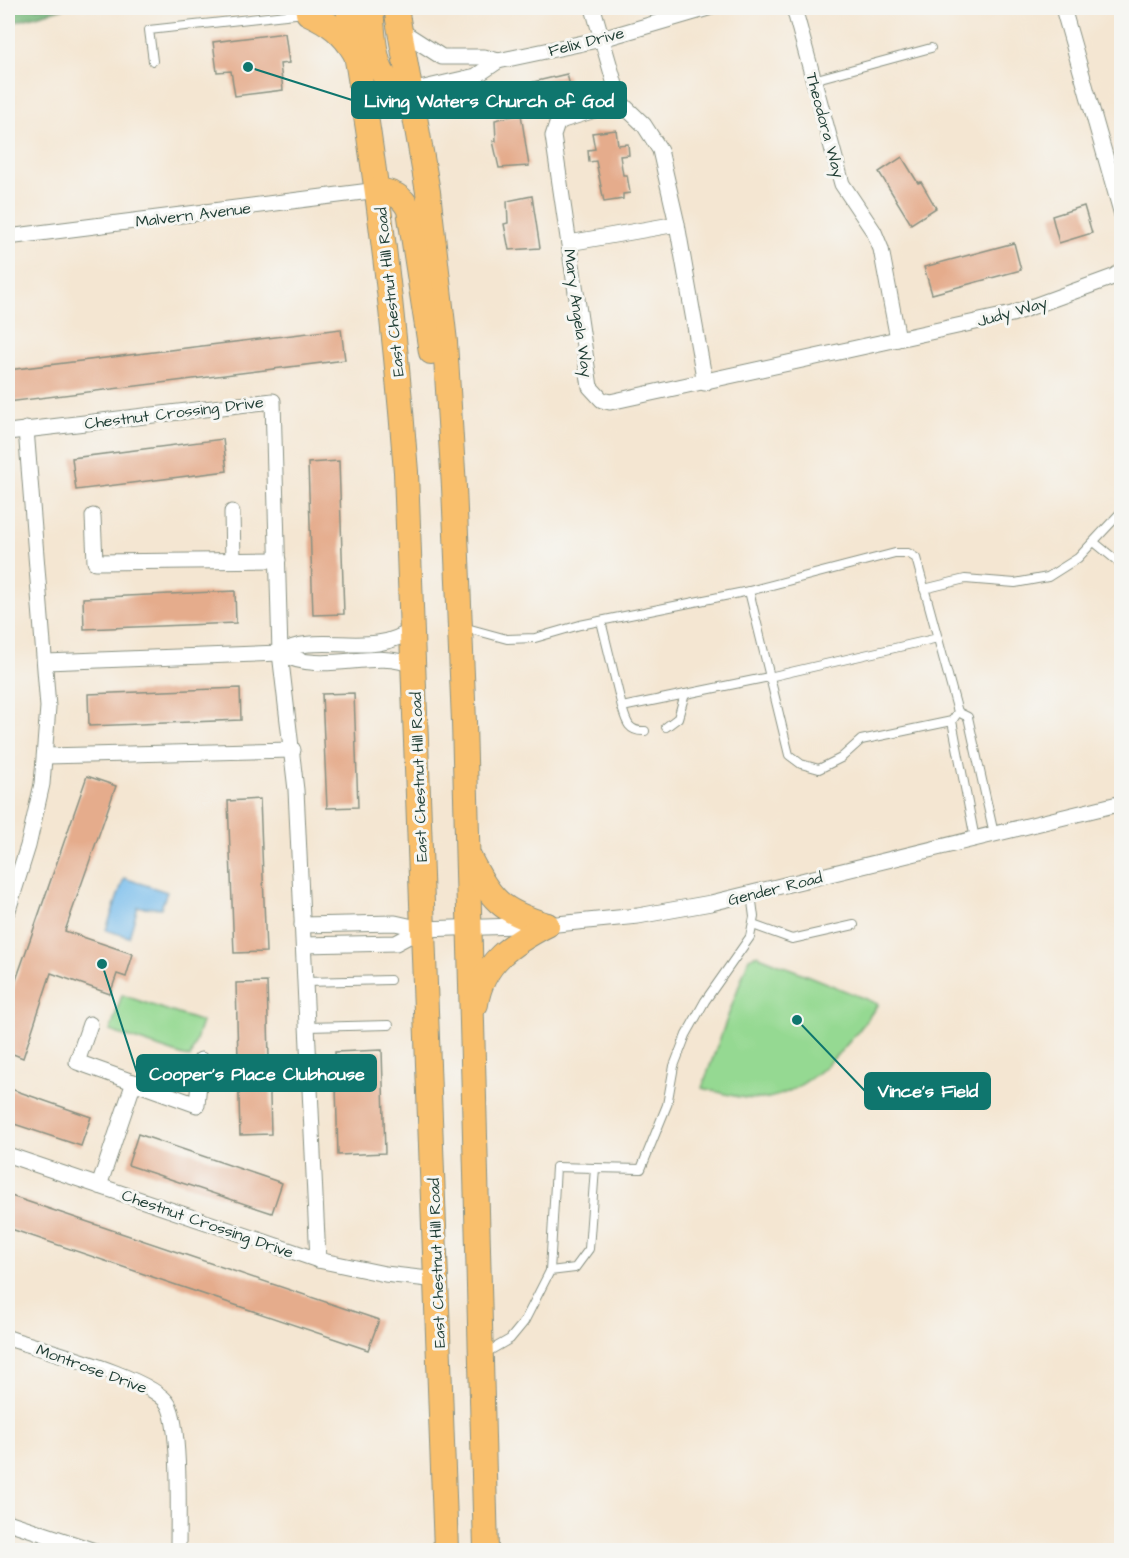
<svg xmlns="http://www.w3.org/2000/svg" width="1129" height="1558" viewBox="0 0 1129 1558" font-family="'Architects Daughter',sans-serif">
  <rect width="100%" height="100%" fill="#f6f6f2"/>
  <filter id="ink" filterUnits="userSpaceOnUse"><feTurbulence type="fractalNoise" baseFrequency=".0167" numOctaves="2"/><feDisplacementMap in="SourceGraphic" scale="12" xChannelSelector="R" yChannelSelector="G"/><feConvolveMatrix kernelMatrix="1 2 1 2 8 2 1 2 1" color-interpolation-filters="sRGB"/></filter>
  <filter id="wash" filterUnits="userSpaceOnUse"><feTurbulence type="fractalNoise" baseFrequency=".008" numOctaves="4" result="noise"/><feDisplacementMap in="SourceGraphic" scale="24" xChannelSelector="R" yChannelSelector="G"/><feGaussianBlur stdDeviation="1.35" result="paint"/><feColorMatrix in="noise" values="0 0 0 0 0 0 0 0 0 0 0 0 0 0 0 0 0 1.4 0 .05"/><feComposite in="paint" operator="in"/></filter>
  <g filter="url(#wash)">
    <rect width="100%" height="100%" fill="#f4e6d2"/>
    <g fill="#95d992" stroke="#5a8b63" stroke-width="1.5">
      <path d="M757 955 878 1004C854 1040 809 1095 761 1099 742 1100 720 1092 702 1088L749 958Z"/>
      <path d="M122 995 202 1022 190 1058 110 1031Z"/>
    </g>
    <path fill="#78b97c" stroke="#4c7b58" stroke-width="1.5" d="M8 8H64L8 24Z"/>
    <path fill="#75bbec" stroke="#4a7c90" stroke-width="1.5" d="M124 878 167 892 161 908 138 907 129 937 106 930Z"/>
    <g id="blocks">
      <g fill="#e5ac8c">
        <path d="M285 33 289 63 280 64 283 90 235 96 231 71 217 72 213 42Z"/>
        <path d="M567 74 571 90 538 101 533 82Z"/>
        <path d="M521 114 529 166 499 168 493 141H496L495 120Z"/>
        <path d="M616 130 618 145 628 144 629 155 620 156 623 175H627L630 193 623 194V199L604 202 596 161 589 162 588 150 595 149 592 133Z"/>
        <path d="M902 157 918 183 921 182 936 208 911 224 879 172Z"/>
        <path d="M532 196 540 248 509 250 504 224 508 223 507 201Z"/>
        <path d="M1084 206 1092 233 1059 243 1052 216Z"/>
        <path d="M1014 243 1021 270 932 294 924 267Z"/>
        <path d="M341 329 345 360 8 402V370Z"/>
        <path d="M223 439 227 471 76 490 72 458Z"/>
        <path d="M339 461 344 614 313 615 308 463Z"/>
        <path d="M235 591 236 623 84 629 83 598Z"/>
        <path d="M240 688 241 720 89 726 88 694Z"/>
        <path d="M354 693 358 807 327 808 322 694Z"/>
        <path d="M87 776 116 786 65 931 133 954 126 977 117 974 110 994 51 973 23 1058 8 1052V1003Z"/>
        <path d="M260 799 266 952 234 953 228 801Z"/>
        <path d="M267 982 271 1134 240 1135 236 983Z"/>
        <path d="M382 1050 385 1153 338 1155 335 1052Z"/>
        <path d="M8 1088 91 1117 81 1146 8 1122Z"/>
        <path d="M138 1134 282 1183 272 1213 128 1165Z"/>
        <path d="M8 1195 379 1320 368 1350 8 1228Z"/>
      </g>
    </g>
  </g>
  <g filter="url(#ink)">
    <use href="#blocks" fill-opacity="0" stroke="#8a9283" stroke-width="1.5"/>
    <g fill="none" stroke-linecap="round" stroke-linejoin="round">
      <g stroke="#8a9283" stroke-width="10">
        <g id="service">
          <path d="M153 61 149 30 304 13"/>
          <path d="M813 80 931 48"/>
          <path d="M1094 542 1122 565"/>
          <path d="M924 589 965 579 1015 583 1048 577 1078 558 1122 511"/>
          <path d="M749 591 789 755 801 764 819 769 841 758 861 740 952 721"/>
          <path d="M601 621 622 707 769 677 938 638"/>
          <path d="M463 627 507 639 535 638 580 625 749 591 895 553H908L916 558 958 712"/>
          <path d="M622 707C626 721 628 732 645 731"/>
          <path d="M666 727 678 718 685 694"/>
          <path d="M975 839 952 721 958 712 968 717 994 834"/>
          <path d="M753 925 792 939 854 925"/>
          <path d="M305 982 390 980"/>
          <path d="M307 1027 389 1025"/>
          <path d="M550 1271 556 1167 595 1168"/>
          <path d="M484 1354 510 1339 524 1322 550 1271 575 1268 589 1249 595 1168 641 1169 667 1105 674 1066 686 1035 705 1001 750 937 754 917 751 894"/>
        </g>
      </g>
      <g stroke="#8a9283" stroke-width="17">
        <g id="minor">
          <path d="M593 8 620 102"/>
          <path d="M794 8 842 184 874 232 881 249 898 339"/>
          <path d="M1063 8 1122 215"/>
          <path d="M400 30 442 57H484L498 61"/>
          <path d="M411 91 476 76 498 61 602 39 708 8"/>
          <path d="M620 102 563 120 557 124 553 136 590 387 602 400 610 402 1012 314 1113 277 1122 271"/>
          <path d="M620 102 644 125 660 150 677 224 705 383"/>
          <path d="M8 237 378 190"/>
          <path d="M569 243 677 224"/>
          <path d="M8 432 273 401 280 653 296 790 318 1260"/>
          <path d="M232 512 233 560"/>
          <path d="M93 516 95 562 278 560"/>
          <path d="M280 653C324 677 373 647 414 666"/>
          <path d="M46 662 280 653C316 630 374 660 412 629"/>
          <path d="M46 756 293 750"/>
          <path d="M8 910 28 846 42 784 48 707 26 429"/>
          <path d="M302 925 395 923 422 929 547 925 638 916 711 903 1122 803"/>
          <path d="M304 945 396 943 422 929"/>
          <path d="M90 1024 77 1062 197 1105 201 1060"/>
          <path d="M8 1155 318 1260 385 1274 437 1280"/>
          <path d="M99 1186 134 1082"/>
          <path d="M8 1338C40 1349 153 1378 168 1404 181 1427 178 1519 178 1550"/>
          <path d="M8 1522 92 1550"/>
        </g>
      </g>
      <g stroke="#8a9283" stroke-width="26">
        <g id="primary">
          <path d="M316 8 308 13C330 23 343 33 355 53"/>
          <path d="M348 8C376 162 394 316 406 472L446 1550"/>
          <path d="M371 8C374 38 372 89 411 91"/>
          <path d="M396 8 428 192 445 342 454 487 464 722 486 1550"/>
          <path d="M378 190C392 192 403 196 409 210L431 352"/>
          <path d="M469 857C491 900 500 911 547 925"/>
          <path d="M476 1004C482 962 513 943 547 925"/>
        </g>
      </g>
      <use href="#service" stroke="#fff" stroke-width="8"/>
      <use href="#minor" stroke="#fff" stroke-width="15"/>
      <use href="#primary" stroke="#f9bf6c" stroke-width="24"/>
    </g>
  </g>
  <g text-anchor="middle" stroke-width="6" stroke-linejoin="round" paint-order="stroke">
    <g font-size="16" fill="#1f3d34" stroke="#f6f6f2">
      <text transform="translate(586 41) rotate(-14)" y="6">Felix Drive</text>
      <text transform="translate(826 125) rotate(75)" y="6">Theodora Way</text>
      <text transform="translate(193 214) rotate(-7)" y="6">Malvern Avenue</text>
      <text transform="translate(389 292) rotate(-96)" y="6">East Chestnut Hill Road</text>
      <text transform="translate(1012 311) rotate(-16)" y="6">Judy Way</text>
      <text transform="translate(579 313) rotate(82)" y="6">Mary Angela Way</text>
      <text transform="translate(174 412) rotate(-7)" y="6">Chestnut Crossing Drive</text>
      <text transform="translate(418 777) rotate(-92)" y="6">East Chestnut Hill Road</text>
      <text transform="translate(775 888) rotate(-14)" y="6">Gender Road</text>
      <text transform="translate(208 1223) rotate(19)" y="6">Chestnut Crossing Drive</text>
      <text transform="translate(436 1263) rotate(-92)" y="6">East Chestnut Hill Road</text>
      <text transform="translate(92 1368) rotate(20)" y="6">Montrose Drive</text>
    </g>
  </g>
  <path fill="none" stroke="#0f766e" stroke-width="2" d="M248 67L352 100M102 964L137 1073M797 1020L865 1091"/>
  <g fill="#0f766e" stroke="#f6f6f2" stroke-width="2">
    <circle cx="248" cy="67" r="6"/>
    <circle cx="102" cy="964" r="6"/>
    <circle cx="797" cy="1020" r="6"/>
  </g>
  <g fill="#0f766e" stroke="#0f766e" stroke-width="2">
    <rect x="352" y="82" width="274" height="36" rx="6"/>
    <rect x="137" y="1055" width="239" height="36" rx="6"/>
    <rect x="865" y="1073" width="125" height="36" rx="6"/>
  </g>
  <g font-size="18" text-anchor="middle" font-weight="bold" fill="#fff">
    <text x="489" y="107">Living Waters Church of God</text>
    <text x="257" y="1080">Cooper's Place Clubhouse</text>
    <text x="928" y="1097">Vince's Field</text>
  </g>
  <rect width="1129" height="1558" fill="none" stroke="#f6f6f2" stroke-width="30"/>
</svg>
